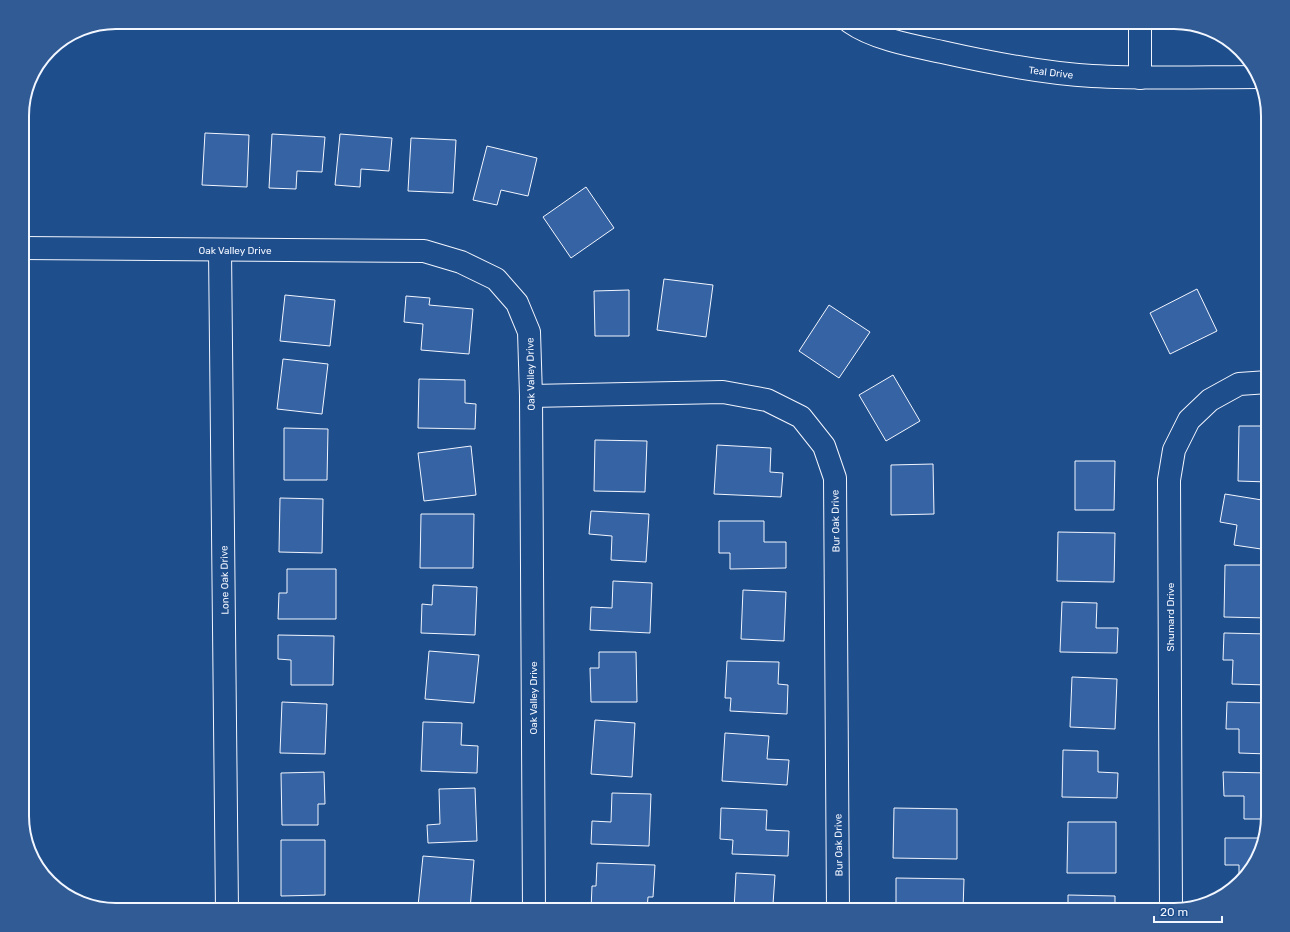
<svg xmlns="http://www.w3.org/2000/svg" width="1290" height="932" viewBox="0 0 1290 932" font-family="Rubik,sans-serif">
  <rect width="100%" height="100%" fill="#1f4e8c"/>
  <g fill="#3563a3" stroke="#f2f6ff">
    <path d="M205 133 249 135 247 187 202 185Z"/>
    <path d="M272 134 325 137 322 172 297 171 296 189 269 188Z"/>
    <path d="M340 134 392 138 389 171 361 169 360 187 335 185Z"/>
    <path d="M411 138 456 140 453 193 408 191Z"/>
    <path d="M487 146 537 158 528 196 501 190 497 205 473 200Z"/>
    <path d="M586 187 614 228 571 258 543 217Z"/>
    <path d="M664 279 713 285 706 337 657 330Z"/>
    <path d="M1197 289 1217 331 1170 354 1150 313Z"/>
    <path d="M629 290V336H595L594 291Z"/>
    <path d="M285 295 335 300 330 346 280 341Z"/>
    <path d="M406 296 430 298 429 305 473 309 469 354 421 350 423 324 404 322Z"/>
    <path d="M829 305 870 332 839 378 799 351Z"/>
    <path d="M283 359 328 364 322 414 277 409Z"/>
    <path d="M893 375 920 421 886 441 859 395Z"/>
    <path d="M419 379 465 380V403L476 404 475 429 418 428Z"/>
    <path d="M1239 426H1268V482L1238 481Z"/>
    <path d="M284 428 328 429 327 480H284Z"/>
    <path d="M595 440 647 441 645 492 594 491Z"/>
    <path d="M717 445 771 448 770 472 783 473 781 497 714 494Z"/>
    <path d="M471 446 476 495 424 501 418 453Z"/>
    <path d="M1075 461H1115L1114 510H1075Z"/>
    <path d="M933 464 934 514 891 515V465Z"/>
    <path d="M1225 494 1268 501V550L1234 545 1237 525 1220 522Z"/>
    <path d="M280 498 323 499 322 553 279 552Z"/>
    <path d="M591 511 649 514 646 562 611 560 612 536 589 534Z"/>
    <path d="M421 514H474L473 568H420Z"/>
    <path d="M719 521H764V542H786V568L730 569V553H719Z"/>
    <path d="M1058 532 1115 533 1114 582 1057 581Z"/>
    <path d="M1225 565H1268V618L1224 617Z"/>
    <path d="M287 569H336V619H278L279 593H287Z"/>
    <path d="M613 581 652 583 650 633 590 630 591 607 612 608Z"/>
    <path d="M433 585 477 587 475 635 421 633 422 604 432 605Z"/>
    <path d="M743 590 786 592 784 641 741 639Z"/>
    <path d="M1062 602 1097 603 1096 628H1118L1117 653 1060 652Z"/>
    <path d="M1224 633 1268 634V685L1232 684 1233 660H1223Z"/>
    <path d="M278 635 334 636 333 685H291V660L278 659Z"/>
    <path d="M429 651 479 655 474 703 425 699Z"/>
    <path d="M599 652H636L637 702H591L590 668H599Z"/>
    <path d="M727 661 779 662 778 684 788 685 787 714 730 711 731 698H725Z"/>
    <path d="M1072 677 1117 679 1115 729 1070 727Z"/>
    <path d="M282 702 327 704 325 754 280 753Z"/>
    <path d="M1227 702 1268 703V754L1239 753V729H1226Z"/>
    <path d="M595 720 635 723 632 777 591 774Z"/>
    <path d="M423 722 462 723 461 745 478 746 477 773 421 771Z"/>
    <path d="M725 733 769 736 767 759 789 760 787 785 722 781Z"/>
    <path d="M1063 750 1098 751V772L1118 773 1117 798 1062 797Z"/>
    <path d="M324 772 325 804H318V825H282L281 773Z"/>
    <path d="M1223 772 1268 773V816L1267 819H1244V796H1224Z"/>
    <path d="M475 788 477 841 428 843 427 825 440 824 439 789Z"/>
    <path d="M612 793 651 794 649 846 591 844 592 821 611 822Z"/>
    <path d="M721 808 767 810 766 830 789 831 788 856 732 854 733 840 720 839Z"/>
    <path d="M894 808 957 809V859L893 858Z"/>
    <path d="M1068 822H1116V873H1067Z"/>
    <path d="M1225 838H1260L1249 873 1239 881V865H1225Z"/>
    <path d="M281 840H325V895L281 896Z"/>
    <path d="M423 856 474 860 470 910 418 906Z"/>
    <path d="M597 863 655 865 653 897H648L647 910H591L592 886H596Z"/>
    <path d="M736 873 775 875 773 904 789 905V910H734Z"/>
    <path d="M896 878 964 879 963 910H896Z"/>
    <path d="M1068 895 1115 896V910H1068Z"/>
  </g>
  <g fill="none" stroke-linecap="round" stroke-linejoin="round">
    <g stroke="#f2f6ff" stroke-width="24">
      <g id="minor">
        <path d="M850 22C874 39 913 46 942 52 991 63 1041 73 1092 76 1147 79 1203 77 1259 77"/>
        <path d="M1140 78V22"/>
        <path d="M22 248 424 251 461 262 496 279 517 303 529 332 531 396 534 910"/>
        <path d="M220 250 227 910"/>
        <path d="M531 396 723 392 767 400 801 417 824 446 835 478 838 910"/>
        <path d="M1171 910 1169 480 1174 450 1189 420 1210 400 1239 384 1268 382"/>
      </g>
    </g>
    <use href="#minor" stroke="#1f4e8c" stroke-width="22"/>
  </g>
  <g text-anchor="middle" stroke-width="3" stroke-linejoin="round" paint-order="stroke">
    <g font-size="10" fill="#f2f6ff" stroke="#1f4e8c">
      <text transform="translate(1051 72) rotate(7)" y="4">Teal Drive</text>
      <text x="235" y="254">Oak Valley Drive</text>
      <text transform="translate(530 374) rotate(-91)" y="4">Oak Valley Drive</text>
      <text transform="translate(835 521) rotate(-91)" y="4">Bur Oak Drive</text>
      <text transform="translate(224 580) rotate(-91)" y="4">Lone Oak Drive</text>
      <text transform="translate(1170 617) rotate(-90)" y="4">Shumard Drive</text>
      <text transform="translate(533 698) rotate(-90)" y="4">Oak Valley Drive</text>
      <text transform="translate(838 845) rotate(-91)" y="4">Bur Oak Drive</text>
    </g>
  </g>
  <path d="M0 0H1290V932H0ZM116 29H1174A87 87 0 0 1 1261 116V816A87 87 0 0 1 1174 903H116A87 87 0 0 1 29 816V116A87 87 0 0 1 116 29Z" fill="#305b95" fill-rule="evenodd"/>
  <path fill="none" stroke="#f2f6ff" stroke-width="2" d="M116 29H1174A87 87 0 0 1 1261 116V816A87 87 0 0 1 1174 903H116A87 87 0 0 1 29 816V116A87 87 0 0 1 116 29Z"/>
  <path d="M1154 916v6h68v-6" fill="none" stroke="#f2f6ff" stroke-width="2"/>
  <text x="1160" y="916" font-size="12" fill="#f2f6ff" stroke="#1f4e8c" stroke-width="3" paint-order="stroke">20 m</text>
</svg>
